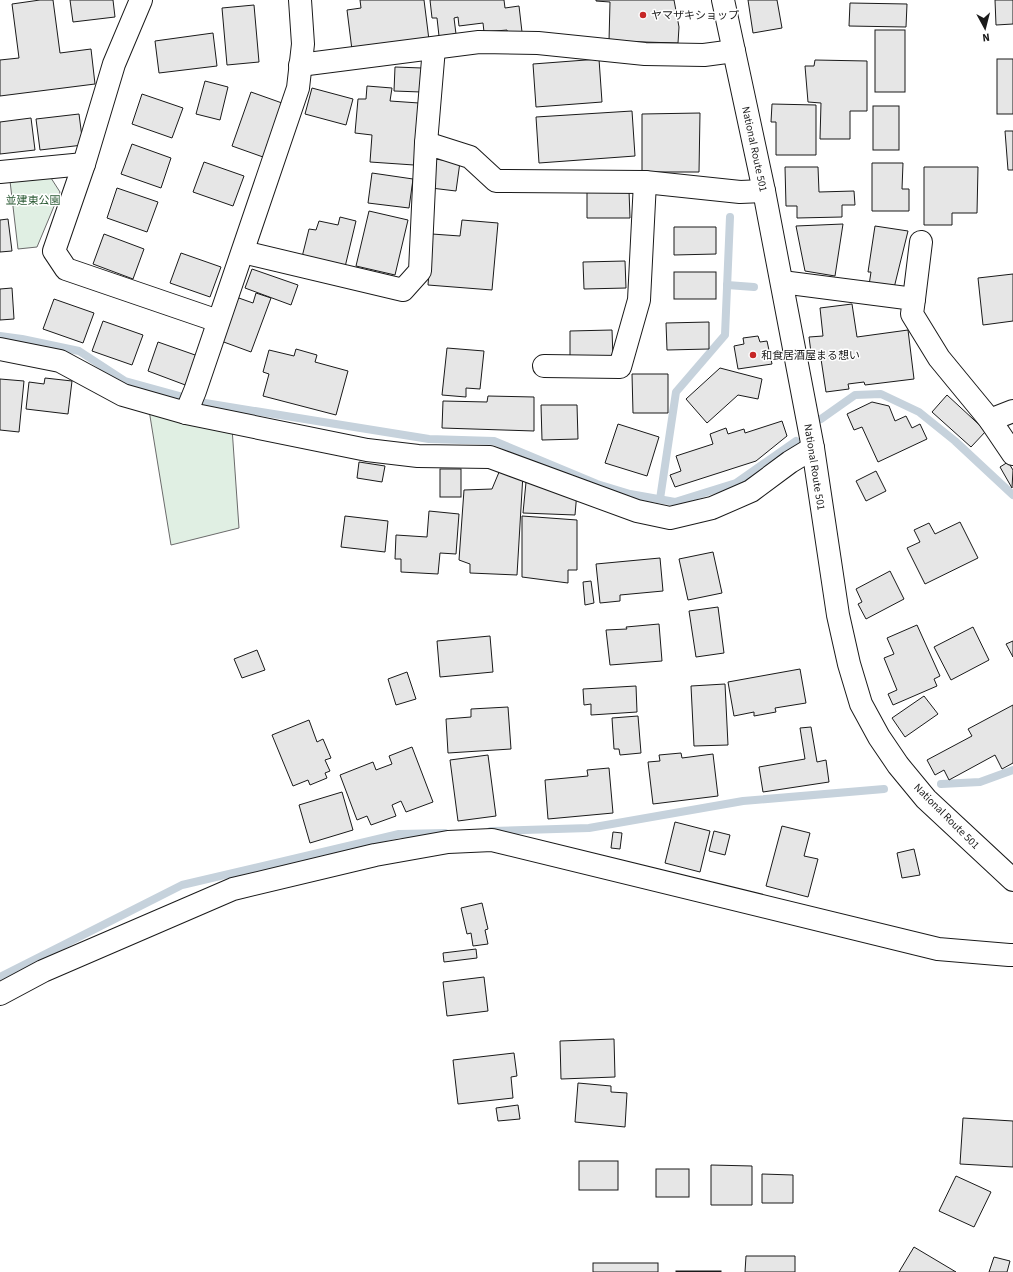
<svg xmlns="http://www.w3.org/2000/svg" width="1013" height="1272" viewBox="0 0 1013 1272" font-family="'Source Sans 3','Noto Sans JP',sans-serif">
  <rect width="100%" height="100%" fill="#fff"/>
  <g fill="#e0efe3" stroke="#6a6a6a">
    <path d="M51 178 60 192 37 247 18 249 10 181Z"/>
    <path d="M149 410 232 428 239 528 171 545Z"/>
  </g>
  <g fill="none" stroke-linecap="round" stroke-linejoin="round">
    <g stroke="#c6d2dc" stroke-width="8">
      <path d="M727 285 754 287"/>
      <path d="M0 336 22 339 79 351 125 381 205 403 429 439 494 441 597 484 630 494 675 502 736 483 796 441"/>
      <path d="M821 419 855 395 881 394 919 412 955 441 1013 495"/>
      <path d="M660 499 676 392 725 335 730 217"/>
      <path d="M941 784 980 782 1013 770"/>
      <path d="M491 831 589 828 743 801 884 789"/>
      <path d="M0 977 182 885 399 834 445 833"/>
    </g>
  </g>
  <g fill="#e6e6e6" stroke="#1a1a1a">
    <path d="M40 0H53L60 53 91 49 95 84 0 96V60L19 58 12 4Z"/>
    <path d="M70 0H113L115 17 73 22Z"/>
    <path d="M360 0H424L429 40 352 50 347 10 361 8Z"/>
    <path d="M430 0H504L505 8 519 6 522 32 508 34 507 30 484 32 483 23 459 26 458 17 454 18 456 34 439 36 437 18H432Z"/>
    <path d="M596 0H674L679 27 678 43 609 41 610 2 596 1Z"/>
    <path d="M748 0H777L782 28 753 33Z"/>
    <path d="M995 0H1013V24L996 25Z"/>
    <path d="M850 3 907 4 906 27 849 26Z"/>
    <path d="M254 5 259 62 227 65 222 8Z"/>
    <rect x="875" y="30" width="30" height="62"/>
    <path d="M213 33 217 66 159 73 155 41Z"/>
    <path d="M599 59 602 102 536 107 533 64Z"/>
    <rect x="997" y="59" width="16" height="55"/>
    <path d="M815 60 867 61V111H850V139H820L821 103 808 102 805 66H814Z"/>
    <path d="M395 67 422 68 421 92 394 91Z"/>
    <path d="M205 81 228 87 220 120 196 114Z"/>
    <path d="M367 86 392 88 390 101 419 103 414 165 370 162 372 135 355 133 358 99H366Z"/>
    <path d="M312 88 353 99 346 125 305 114Z"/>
    <path d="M251 92 282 103 263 157 232 146Z"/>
    <path d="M142 94 183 108 172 138 132 124Z"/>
    <path d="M772 104 816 105V155H776V122H771Z"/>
    <rect x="873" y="106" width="26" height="44"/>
    <path d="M632 111 635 156 539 163 536 117Z"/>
    <path d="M700 113 699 172H642V114Z"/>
    <path d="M79 114 83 145 40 150 36 119Z"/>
    <path d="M31 118 35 150 0 154V122Z"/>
    <path d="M1005 131H1013V170H1008Z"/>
    <path d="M132 144 171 158 161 188 121 174Z"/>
    <path d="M434 159 460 162 456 191 431 188Z"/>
    <path d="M204 162 244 176 233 206 193 192Z"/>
    <path d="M872 163H903L902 189H909V211H872Z"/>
    <path d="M785 167H818L819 192 854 191 855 205H842V217L797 218V206H786Z"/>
    <path d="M924 167H978L977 213H952V225H924Z"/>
    <path d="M372 173 413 179 409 208 368 203Z"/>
    <path d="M117 188 158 202 147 232 107 218Z"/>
    <path d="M587 191H629L630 218H587Z"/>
    <path d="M369 211 408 220 395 275 356 266Z"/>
    <path d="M340 217 356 221 345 267 302 257 309 229 316 230 319 221 338 225Z"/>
    <path d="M8 219 12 251 0 252V220Z"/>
    <path d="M462 220 498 223 492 290 428 285 432 234 460 236Z"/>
    <path d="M843 224 835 276 805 271 796 226Z"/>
    <path d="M875 226 908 231 894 288 869 285 871 272H868Z"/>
    <path d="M674 227H716V254L674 255Z"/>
    <path d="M104 234 144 249 133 279 93 264Z"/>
    <path d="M181 253 221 267 210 297 170 283Z"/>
    <path d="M625 261 626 288 584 289 583 262Z"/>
    <path d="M252 269 298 285 291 305 245 288Z"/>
    <rect x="674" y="272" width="42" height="27"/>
    <path d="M1013 274V321L983 325 978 278Z"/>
    <path d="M12 288 14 319 0 320V289Z"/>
    <path d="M256 293 271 298 251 352 221 341 236 297 253 303Z"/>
    <path d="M54 299 94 313 83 343 43 329Z"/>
    <path d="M852 304 857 337 908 330 914 379 865 385 864 382 848 384 849 389 826 392 821 359 812 360 809 337 823 336 820 308Z"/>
    <path d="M103 321 143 335 132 365 92 351Z"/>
    <path d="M709 322V349L667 350 666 323Z"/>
    <path d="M612 330 613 358H570V331Z"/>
    <path d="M758 336 760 342 767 341 772 364 738 369 734 346 744 344 743 338Z"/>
    <path d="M158 342 198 356 188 386 148 371Z"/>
    <path d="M447 348 484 351 480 389 466 388V397L442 395Z"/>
    <path d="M296 349 317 355 315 362 348 371 336 415 263 396 269 374 263 372 269 350 294 356Z"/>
    <path d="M720 368 762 379 758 399 738 395 707 423 686 399Z"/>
    <path d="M632 374H668V413H633Z"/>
    <path d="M45 378 72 381 68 414 26 409 29 382 44 384Z"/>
    <path d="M0 379 24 381 19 432 0 430Z"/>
    <path d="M947 395 986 431 971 447 932 412Z"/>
    <path d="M488 396 534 397V431L442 428 443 401 487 402Z"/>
    <path d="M872 402 889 406 895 421 906 416 912 428 920 424 927 439 878 462 862 427 854 430 847 414Z"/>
    <path d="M541 405H577L578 439 542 440Z"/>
    <path d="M782 421 787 436 756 461 675 487 670 475 681 471 676 456 713 444 710 434 726 428 728 434 744 429 745 433Z"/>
    <path d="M618 424 659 437 647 476 605 463Z"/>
    <path d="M359 462 385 466 382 482 357 478Z"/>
    <path d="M1008 462 1013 470 1012 488 1000 467Z"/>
    <path d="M502 465 523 474 517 575 470 573V564L459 560 464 490 492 489Z"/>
    <rect x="440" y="469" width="21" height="28"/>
    <path d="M876 471 886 491 866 501 856 481Z"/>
    <path d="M527 472 577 492 575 515 523 513Z"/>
    <path d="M429 511 459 514 456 554 440 553 438 574 401 572V559H395L396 535 427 537Z"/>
    <path d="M345 516 388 521 385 552 341 547Z"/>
    <path d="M522 516 577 520V570H568V583L522 577Z"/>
    <path d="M960 522 978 558 925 584 907 548 920 542 914 530 929 523 935 534Z"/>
    <path d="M713 552 722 593 688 600 679 559Z"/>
    <path d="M660 558 663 591 620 595V601L600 603 596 564Z"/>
    <path d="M890 571 904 599 866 619 858 604 862 602 856 589Z"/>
    <path d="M591 581 594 603 585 605 583 582Z"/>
    <path d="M718 607 724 653 696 657 689 611Z"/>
    <path d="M659 624 662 661 610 665 606 630 627 629 626 627Z"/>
    <path d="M917 625 940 676 934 679 937 686 893 705 888 694 897 690 884 658 894 654 887 638Z"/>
    <path d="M973 627 989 660 951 680 934 647Z"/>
    <path d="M490 636 493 672 440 677 437 641Z"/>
    <path d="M1013 641V657L1006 644Z"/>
    <path d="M257 650 265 670 242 678 234 659Z"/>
    <path d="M800 669 806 703 775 708 776 712 754 716V712L734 716 728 682Z"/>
    <path d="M407 672 416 699 396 705 388 679Z"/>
    <path d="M725 684 728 745 694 746 691 686Z"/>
    <path d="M636 686 637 712 591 715V704L584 705 583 689Z"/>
    <path d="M924 696 938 714 905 737 892 718Z"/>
    <path d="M1013 705V763L1002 769 995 755 949 780 944 770 935 775 927 760 972 736 968 729Z"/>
    <path d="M508 707 511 749 448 753 446 719 471 717V709Z"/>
    <path d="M638 716 641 753 620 755 619 749H614L612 718Z"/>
    <path d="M309 720 317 742 323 739 331 758 325 760 330 771 325 773 327 778 310 785 308 780 293 786 272 735Z"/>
    <path d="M811 727 817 762 826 760 829 782 763 792 759 767 805 759 800 728Z"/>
    <path d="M412 747 433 802 406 812 401 801 392 805 396 816 371 825 367 816 357 820 340 775 373 762 376 770 392 764 389 756Z"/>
    <path d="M681 753 682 758 713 754 718 796 653 804 648 762 660 761 659 755Z"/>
    <path d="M488 755 496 816 458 821 450 760Z"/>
    <path d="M609 768 613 813 548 819 545 780 588 776 587 770Z"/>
    <path d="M342 792 353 830 310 843 299 805Z"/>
    <path d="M675 822 710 831 700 872 665 863Z"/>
    <path d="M782 826 810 833 804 856 818 859 808 897 766 886Z"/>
    <path d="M714 831 730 835 725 855 709 851Z"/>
    <path d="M613 832 622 833 620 849 611 848Z"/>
    <path d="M914 849 920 875 902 878 897 853Z"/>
    <path d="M482 903 488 929 485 930 488 944 473 946 471 933 467 934 461 908Z"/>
    <path d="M476 949 477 958 444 962 443 953Z"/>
    <path d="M484 977 488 1011 447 1016 443 982Z"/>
    <path d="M614 1039 615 1077 561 1079 560 1041Z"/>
    <path d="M514 1053 517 1076 511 1077 513 1098 458 1104 453 1060Z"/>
    <path d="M578 1083 611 1086V1092L627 1093 625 1127 575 1122Z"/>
    <path d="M518 1105 520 1119 498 1121 496 1108Z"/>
    <path d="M963 1118 1013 1121V1167L960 1164Z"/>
    <rect x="579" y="1161" width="39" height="29"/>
    <path d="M711 1165 752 1166V1205H711Z"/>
    <rect x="656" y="1169" width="33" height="28"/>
    <path d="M762 1174 793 1175V1203H762Z"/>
    <path d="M956 1176 991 1192 974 1227 939 1211Z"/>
    <path d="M914 1247 956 1272H899Z"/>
    <path d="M746 1256H795V1272H745Z"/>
    <path d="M994 1257 1010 1261 1007 1272H989Z"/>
    <rect x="593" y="1263" width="65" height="9"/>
    <rect x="676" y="1271" width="45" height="1"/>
  </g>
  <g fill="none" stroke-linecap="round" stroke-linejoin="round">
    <g stroke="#1a1a1a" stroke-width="24">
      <g id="street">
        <path d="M141 0 114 64 84 164 54 251 66 269 218 321"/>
        <path d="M300 65 479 42 538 43 645 54 704 55 734 51"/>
        <path d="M426 143 434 48"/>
        <path d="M0 172 84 164"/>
        <path d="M243 252 403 290 420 271 426 143 470 157 496 181 645 182 740 192 764 191"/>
        <path d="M782 282 914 299 912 314 939 358 990 420 1013 454"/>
        <path d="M914 299 921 242"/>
        <path d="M0 349 60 361 123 395 186 413 367 450 418 456 490 457 637 511 670 518 712 508 751 491 790 462 813 448"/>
        <path d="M544 366 620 367 639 300 645 182"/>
        <path d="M186 413 195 391 298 88 303 44 300 0"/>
        <path d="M990 420 1013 411"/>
        <path d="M0 994 43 971 233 889 375 855 448 842 492 840 938 949 1009 955H1013"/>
      </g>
    </g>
    <g stroke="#1a1a1a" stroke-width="24">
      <path id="highway" d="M723 0 764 191 813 448 838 615 849 664 861 704 879 737 898 765 926 799 1013 880"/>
    </g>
    <use href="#street" stroke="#fff" stroke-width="22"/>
    <use href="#highway" stroke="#fff" stroke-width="22"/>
  </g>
  <g fill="#c62828" stroke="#fff" stroke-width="1.5">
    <circle cx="643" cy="15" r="4"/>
    <circle cx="753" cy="355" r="4"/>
  </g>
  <g text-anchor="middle" stroke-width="3" stroke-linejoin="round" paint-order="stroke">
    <g font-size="11" fill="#1a1a1a" stroke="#fff" text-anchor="start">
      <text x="651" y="19">ヤマザキショップ</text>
      <text x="761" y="359">和食居酒屋まる想い</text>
    </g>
    <g font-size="11" fill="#1a1a1a" stroke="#fff">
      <text transform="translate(755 149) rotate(78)" y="4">National Route 501</text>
      <text transform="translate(815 467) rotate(81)" y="4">National Route 501</text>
      <text transform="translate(947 816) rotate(45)" y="4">National Route 501</text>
    </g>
    <g font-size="11" fill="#2b5a34" stroke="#fff">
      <text x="33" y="204">並建東公園</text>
    </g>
  </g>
  <g transform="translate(985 28) rotate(173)" stroke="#ffffff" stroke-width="3" paint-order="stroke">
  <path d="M0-3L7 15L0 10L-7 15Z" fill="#1a1a1a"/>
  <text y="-6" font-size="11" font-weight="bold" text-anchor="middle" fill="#1a1a1a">N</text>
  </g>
</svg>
